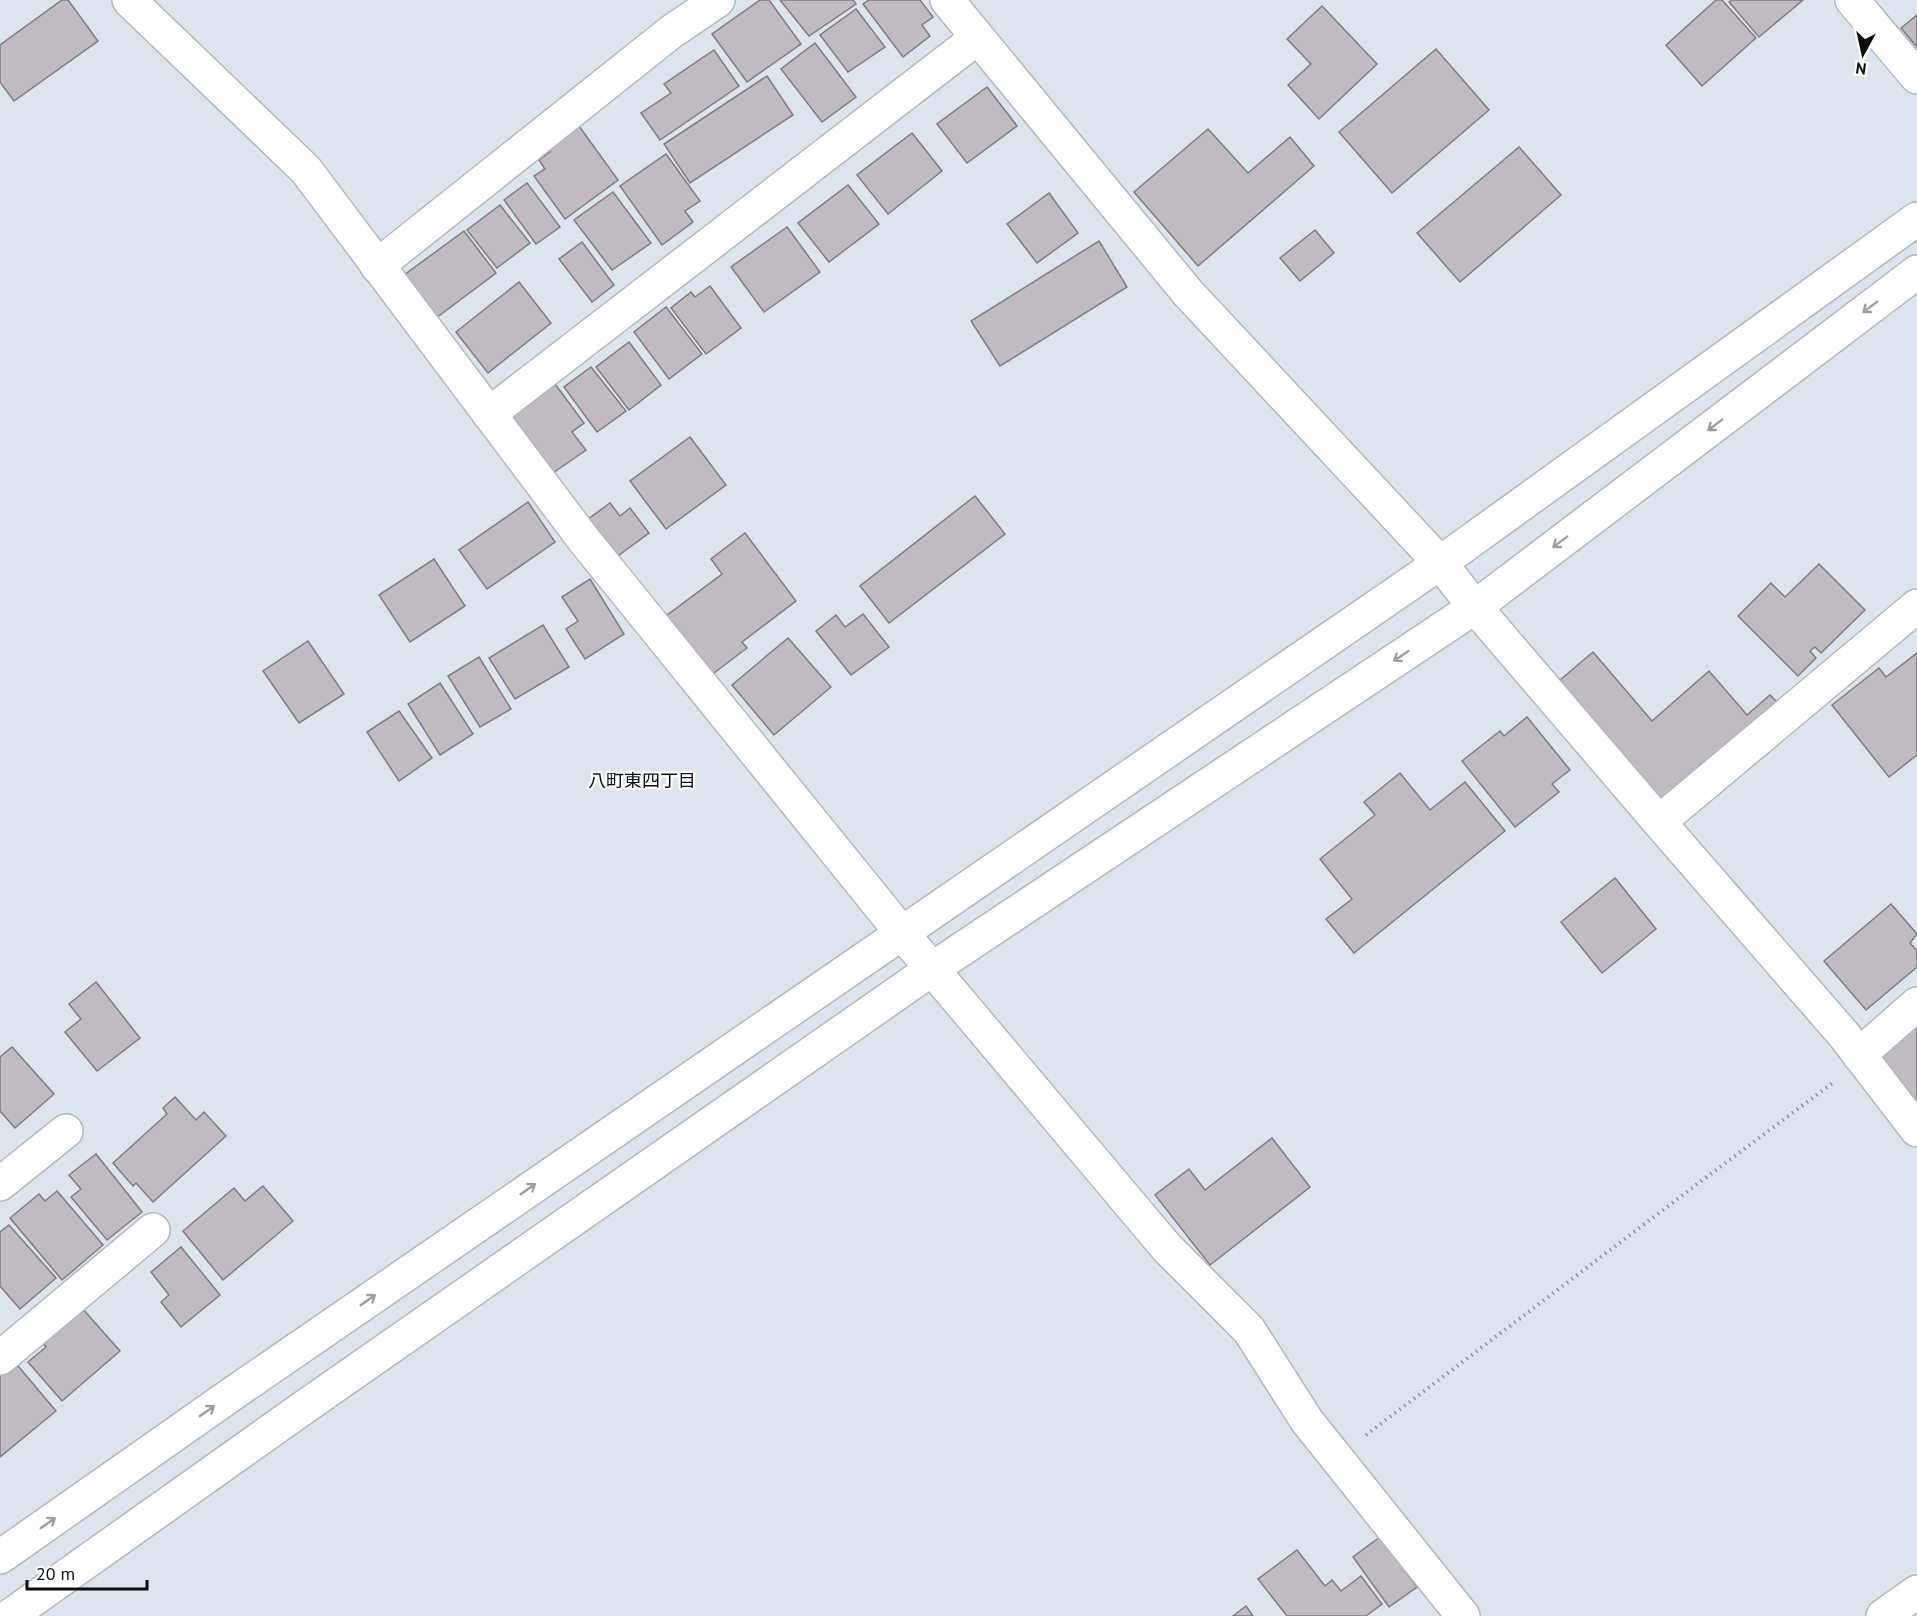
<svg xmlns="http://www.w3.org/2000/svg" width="1917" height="1616" viewBox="0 0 1917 1616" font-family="'PT Sans','Noto Sans JP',sans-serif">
  <rect width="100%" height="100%" fill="#dee4eb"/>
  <g fill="#c0bac1" stroke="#807b82" stroke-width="1.5">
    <path d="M62 0H68L98 41 14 101 0 82V45Z"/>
    <path d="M760 0H769L801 44 747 82 712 34Z"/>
    <path d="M780 0H853L856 4 809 36Z"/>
    <path d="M869 0H920L933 17 922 25 930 36 903 57 863 4Z"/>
    <path d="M1716 0H1722L1756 38 1702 86 1666 45Z"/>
    <path d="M1732 0H1803L1759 37 1729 2Z"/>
    <path d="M1322 6 1377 64 1319 119 1288 85 1311 64 1287 39Z"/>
    <path d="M856 9 885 47 848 72 820 35Z"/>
    <path d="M1917 15V47L1901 28Z"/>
    <path d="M815 43 856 97 822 122 781 69Z"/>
    <path d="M1436 49 1489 110 1392 193 1339 132Z"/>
    <path d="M714 50 739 86 660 140 641 113 671 93 664 84Z"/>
    <path d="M767 76 793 115 690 183 664 144Z"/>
    <path d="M987 87 1017 126 967 163 937 124Z"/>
    <path d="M579 126 618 180 565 219 534 176 545 169 539 160 550 152 547 149Z"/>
    <path d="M1208 129 1248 173 1290 137 1314 166 1198 266 1134 192Z"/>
    <path d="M912 133 942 171 888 214 857 175Z"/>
    <path d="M1519 147 1561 195 1460 282 1417 233Z"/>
    <path d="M666 154 700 201 685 211 693 222 662 245 620 186Z"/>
    <path d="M527 183 560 227 536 244 504 200Z"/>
    <path d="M848 185 879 224 829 262 798 223Z"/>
    <path d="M613 192 651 243 612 270 574 220Z"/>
    <path d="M1049 193 1078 233 1037 263 1007 224Z"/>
    <path d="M500 205 530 243 497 268 467 230Z"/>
    <path d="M787 227 820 272 764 312 731 267Z"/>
    <path d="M1315 230 1334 253 1300 281 1280 258Z"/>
    <path d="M464 231 496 273 432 321 400 278Z"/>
    <path d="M1099 241 1127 287 1000 366 971 321Z"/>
    <path d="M582 242 614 285 592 302 559 259Z"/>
    <path d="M519 282 551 323 488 373 456 332Z"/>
    <path d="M710 286 741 328 706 354 671 308 691 292 695 297Z"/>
    <path d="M666 307 702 354 669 379 634 332Z"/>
    <path d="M629 342 661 385 629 410 596 367Z"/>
    <path d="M591 367 626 411 597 432 564 387Z"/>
    <path d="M555 384 584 423 572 432 586 450 547 477 505 423Z"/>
    <path d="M690 437 726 485 666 529 630 481Z"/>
    <path d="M975 496 1005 534 889 623 860 586Z"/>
    <path d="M528 502 555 542 487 589 459 550Z"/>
    <path d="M610 503 620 516 630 508 649 533 615 558 587 520Z"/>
    <path d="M745 533 796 601 742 642 747 648 710 676 666 616 722 574 711 559Z"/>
    <path d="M434 559 465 606 410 642 379 595Z"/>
    <path d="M1819 564 1865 610 1821 653 1815 647 1810 651 1816 658 1798 676 1738 616 1771 583 1785 597Z"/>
    <path d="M590 579 624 634 585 659 566 629 578 621 562 597Z"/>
    <path d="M863 614 889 647 851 675 816 631 836 615 845 627Z"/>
    <path d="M543 625 569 667 515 699 489 658Z"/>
    <path d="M788 638 831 687 774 735 732 685Z"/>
    <path d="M308 641 344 694 299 723 263 671Z"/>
    <path d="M1593 652 1652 721 1709 671 1747 715 1770 695 1781 706 1661 810 1553 686Z"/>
    <path d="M1917 653V755L1889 777 1832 705 1879 668 1886 677Z"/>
    <path d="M479 657 511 709 480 727 448 676Z"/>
    <path d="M440 683 473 734 440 755 408 704Z"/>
    <path d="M399 711 432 758 399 781 367 732Z"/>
    <path d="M1527 717 1570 770 1552 784 1559 792 1515 827 1462 761 1500 731 1504 736Z"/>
    <path d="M1400 773 1430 810 1465 782 1505 831 1354 953 1326 919 1352 899 1320 859 1375 815 1364 802Z"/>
    <path d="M1615 878 1656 929 1602 973 1561 922Z"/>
    <path d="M1891 904 1917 934 1910 943 1917 951V967L1866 1010 1824 961Z"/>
    <path d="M96 982 140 1038 97 1071 65 1032 81 1019 69 1004Z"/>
    <path d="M1917 1026V1102L1880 1058Z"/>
    <path d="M12 1047 54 1094 15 1128 0 1111V1057Z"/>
    <path d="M175 1097 196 1120 204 1112 226 1136 153 1202 136 1183 133 1186 113 1163 167 1114 163 1108Z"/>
    <path d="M1272 1138 1310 1187 1210 1265 1155 1195 1189 1169 1205 1190Z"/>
    <path d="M96 1154 142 1212 107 1240 71 1197 81 1189 69 1175Z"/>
    <path d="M263 1186 293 1221 223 1280 183 1231 234 1188 245 1201Z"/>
    <path d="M57 1191 103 1245 62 1280 10 1218 39 1194 45 1201Z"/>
    <path d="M9 1225 56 1278 20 1309 0 1286V1232Z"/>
    <path d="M181 1247 220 1295 181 1327 161 1302 169 1295 151 1272Z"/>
    <path d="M73 1298 120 1351 62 1401 28 1362 46 1347 33 1332Z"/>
    <path d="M13 1360 56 1411 0 1457V1372Z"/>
    <path d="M1380 1537 1417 1587 1389 1607 1353 1557Z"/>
    <path d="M1297 1550 1325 1586 1332 1580 1341 1591 1361 1576 1382 1604 1366 1616H1287L1258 1579Z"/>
    <path d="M1246 1606 1253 1616H1233Z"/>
  </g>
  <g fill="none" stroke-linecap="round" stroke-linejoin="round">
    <g stroke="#b2b7be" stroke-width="36">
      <g id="street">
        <path d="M129 0 306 170 584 540 901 932 1167 1248 1249 1330 1307 1421 1463 1616"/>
        <path d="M947 0 1188 293 1440 563 1475 607 1659 822 1844 1035 1917 1130"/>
        <path d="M1852 0 1917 77"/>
        <path d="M377 266 671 32 718 0"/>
        <path d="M489 414 977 38"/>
        <path d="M1659 822 1917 606"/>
        <path d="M1859 1055 1917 1004"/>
        <path d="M0 1184 66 1131"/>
        <path d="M0 1358 153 1230"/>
        <path d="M1883 1616 1917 1592"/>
      </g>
    </g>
    <g stroke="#b2b7be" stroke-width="36">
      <g id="secondary">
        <path d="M0 1557 235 1392 1440 563 1917 219"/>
        <path d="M10 1616 303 1408 932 969 1475 607 1917 272"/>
      </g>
    </g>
    <path stroke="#8e9398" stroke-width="4" stroke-dasharray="1.5 4.5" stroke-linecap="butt" d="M1366 1435 1700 1182 1834 1082"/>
    <use href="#street" stroke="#fff" stroke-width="33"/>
    <use href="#secondary" stroke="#fff" stroke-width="33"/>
  </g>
  <defs><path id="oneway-shaft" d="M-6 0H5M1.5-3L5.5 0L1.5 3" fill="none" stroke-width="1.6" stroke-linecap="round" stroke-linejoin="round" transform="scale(1.5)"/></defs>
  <g stroke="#9d9e9f">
    <use href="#oneway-shaft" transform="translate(1870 307) rotate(143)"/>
    <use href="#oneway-shaft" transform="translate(1715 425) rotate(143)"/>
    <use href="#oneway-shaft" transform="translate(1560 542) rotate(143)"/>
    <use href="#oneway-shaft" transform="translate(1401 656) rotate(146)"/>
    <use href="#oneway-shaft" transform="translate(528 1189) rotate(-35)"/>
    <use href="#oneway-shaft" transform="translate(368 1300) rotate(-35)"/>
    <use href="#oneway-shaft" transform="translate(207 1411) rotate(-35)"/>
    <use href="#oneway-shaft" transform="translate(48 1523) rotate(-35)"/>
  </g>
  <g text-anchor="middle" stroke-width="4.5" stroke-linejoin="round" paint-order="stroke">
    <g font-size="18" fill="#0b0d0f" stroke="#fff">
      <text x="642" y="787">八町東四丁目</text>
    </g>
  </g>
  <g transform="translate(1863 54) rotate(188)" stroke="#ffffff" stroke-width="4.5" paint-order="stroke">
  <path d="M0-4.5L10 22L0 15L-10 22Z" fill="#0b0d0f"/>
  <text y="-9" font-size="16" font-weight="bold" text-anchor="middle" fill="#0b0d0f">N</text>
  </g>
  <path d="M27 1580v9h120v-9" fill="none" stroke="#0b0d0f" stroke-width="3"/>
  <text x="36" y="1580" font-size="18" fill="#0b0d0f" stroke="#ffffff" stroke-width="4.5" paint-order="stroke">20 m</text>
</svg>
